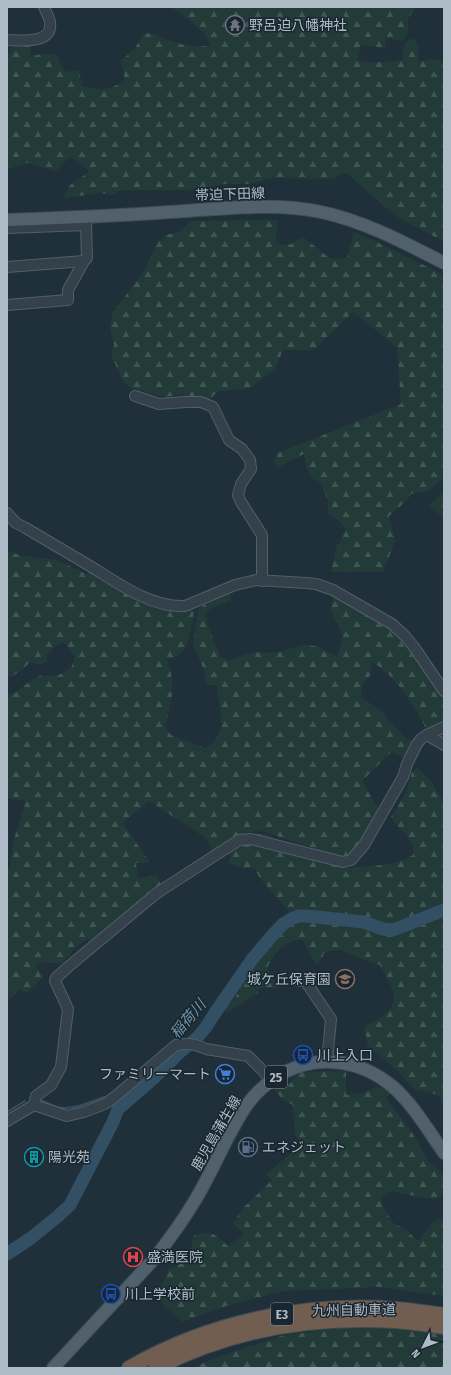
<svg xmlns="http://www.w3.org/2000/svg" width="451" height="1375" viewBox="0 0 451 1375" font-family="'Fira Sans Condensed','Noto Sans JP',sans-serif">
  <defs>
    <pattern id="forest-firs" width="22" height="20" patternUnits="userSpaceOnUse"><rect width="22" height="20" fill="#223b39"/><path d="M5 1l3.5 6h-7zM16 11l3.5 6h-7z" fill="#405554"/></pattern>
  </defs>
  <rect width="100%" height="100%" fill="#20303a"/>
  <g fill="url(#forest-firs)">
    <path d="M171 7H416L408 18V33L402 41 386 38 385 48 361 45 357 60C371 64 387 62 402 60L405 42 414 38 418 46 419 62C431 57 434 59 444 62V242L396 216 384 206 346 172 333 179 273 178 248 184H224L191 190H121L111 195 101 193 63 198 70 185 90 171 70 156 56 171 27 163 7 169V70L10 69 7 64V55L10 53 11 45 31 43 30 55 56 54 60 64 66 72 79 70 82 86C100 90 109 91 124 81V72L121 60C132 53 138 45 143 34 156 32 158 37 170 41 181 44 198 49 210 45L204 33 187 18Z"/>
    <path d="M277 220 276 240 280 245 291 244 303 237 331 259 347 258 354 232 377 242 444 275V477L429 491 411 494 405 502 389 516 395 541 383 572H331L336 549 346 529 338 520 328 514V501L321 483 312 478 307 469 304 454 278 467 274 461 278 453 401 404 397 347 353 312 314 350H283L275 369 248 389 219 391 206 402 194 397 181 394 166 397 131 388 123 381 111 355 114 345 110 328 113 312 143 273 158 242 166 235 179 232 191 221Z"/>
    <path d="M444 492V519L429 505Z"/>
    <path d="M7 551 23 556 56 560 87 574 91 570C121 590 153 616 192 610L194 611C193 620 189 642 185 648 181 655 174 657 167 660 177 686 171 701 165 727L171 735 205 748 214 742 222 726 217 685H207L204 670 193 644 199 609 207 602 230 592 231 600 213 607 206 612 207 623 220 657 228 661 253 652 275 653 304 645 316 646 337 657 343 636 330 609 334 596C356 609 382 621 401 639 418 655 425 679 444 694V721L427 730C413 704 398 678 372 662L370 676 362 684 361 697 381 711 404 737 413 742 405 758 391 752 362 781 379 811C373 822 357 856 343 857 341 858 336 856 334 855L262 831 246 832 232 838 227 842 219 859 212 850 206 838 149 801 122 823 150 862 136 863 138 878 156 876 162 885 99 945 88 939 75 947 69 956 60 964 48 962 35 964 43 977 27 993 19 989 7 1002V869L10 867 13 842 26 801 7 798V694L15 693 29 682 41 675 57 676 71 668 75 657 64 642 54 647 47 655V661L41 665 30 662 23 669 11 677 7 676Z"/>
    <path d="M417 767 430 780 444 803V1108L438 1095 414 1089 399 1072 382 1058 368 1046 364 1027C377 1019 396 1012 394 994 393 988 383 971 380 965L369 962 341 950 325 951 322 959 316 965 303 940C285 939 275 953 267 968L278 988H260L257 994 246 1000 242 1004 235 1007 226 1015 224 1009C232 1001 241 992 243 981 245 974 245 967 247 960 250 949 280 919 291 914L259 877 255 868H243L229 863C229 853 233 848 237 839L248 834H265L335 865 348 868 382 865 399 862 413 855C415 837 399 831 391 817L406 792 412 772Z"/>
    <path d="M346 1071V1095L362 1093 377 1087 390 1092 386 1098 410 1129 429 1162 444 1175V1193L437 1199 425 1198 390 1191 382 1197 381 1203 392 1222 406 1230 418 1241 433 1222 444 1217V1296L379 1287 284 1291 226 1306 182 1322 172 1312 165 1307 159 1299 160 1290 169 1268C186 1266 191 1250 194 1235 212 1230 215 1234 228 1246L244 1235 233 1223 243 1208 272 1180 266 1174 299 1147V1140L295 1134 293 1105 284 1101 273 1088C278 1087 285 1087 289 1084 294 1080 295 1076 301 1072Z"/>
    <path d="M394 1326 444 1332V1368H192L213 1359 281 1336 338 1328Z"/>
  </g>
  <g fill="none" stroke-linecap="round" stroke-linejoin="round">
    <g stroke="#324f63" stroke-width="2">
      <path d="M39 1100C46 1101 50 1105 57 1107 70 1111 91 1102 104 1097"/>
      <path d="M118 1100 125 1102"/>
      <path d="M7 1112 25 1101"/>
    </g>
    <path stroke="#324f63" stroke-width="13" d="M7 1254 31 1238 57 1217 70 1205 113 1122 118 1109 156 1076 180 1052 197 1038 206 1027 217 1010 253 958 270 938 283 924 291 919 299 916H307L363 922 383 929 393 930 444 910"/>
    <g stroke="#515f68" stroke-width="12">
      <g id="minor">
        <path d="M7 40C21 40 53 45 50 22 49 17 46 12 44 7"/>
        <path d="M7 228 86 225"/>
        <path d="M7 267 84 261"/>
        <path d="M7 305 68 300V290L84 261 87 258 86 225 88 217"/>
        <path d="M135 396 159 404 186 402H201L213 407 229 440 242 449 250 460 251 469 241 484 238 495 241 502 262 535V581"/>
        <path d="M7 513 16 523 24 527C46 540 68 553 90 566 118 583 151 608 185 606L235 585 256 580 306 583 316 584 333 590 392 624 405 636 414 647 444 691"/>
        <path d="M427 735 444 745"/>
        <path d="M299 981 304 979 331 1019 327 1062"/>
        <path d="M34 1105 67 1116 84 1112 105 1104 117 1095 176 1045C186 1043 196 1044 206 1049L248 1056 260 1068 271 1080"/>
        <path d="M7 1121 34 1105 36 1096 51 1085 61 1067 68 1009 55 981 56 978 68 967 157 893 239 840 251 839 343 862 351 860 364 845 403 777 407 764 417 744 421 739 427 735 444 727"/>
      </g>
    </g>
    <g stroke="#404d57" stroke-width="14">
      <g id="major">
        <path d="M7 220C62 218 116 216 170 212 220 209 272 202 321 212 364 221 405 243 444 263"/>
        <path d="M53 1368 154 1259C168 1241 182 1222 194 1202 213 1171 226 1136 246 1106 282 1056 345 1047 392 1086 413 1104 428 1130 444 1153"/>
      </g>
    </g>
    <g stroke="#3e4c55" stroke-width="16">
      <g id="highway">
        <path d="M129 1368C209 1322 304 1302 396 1309 412 1310 428 1313 444 1315"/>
        <path d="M156 1368C230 1330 312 1316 395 1321 412 1322 428 1325 444 1327"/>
      </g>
    </g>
    <use href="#minor" stroke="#34414a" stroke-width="10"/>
    <use href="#major" stroke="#51616b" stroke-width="12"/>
    <use href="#highway" stroke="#715e50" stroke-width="14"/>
  </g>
  <defs>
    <g id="temple-ring" transform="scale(1)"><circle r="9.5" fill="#19262f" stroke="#6b7280" stroke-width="1.5"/><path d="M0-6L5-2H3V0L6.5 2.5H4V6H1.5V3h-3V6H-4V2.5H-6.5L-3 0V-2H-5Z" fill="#6b7280"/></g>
    <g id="school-ring" transform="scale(1)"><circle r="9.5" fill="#19262f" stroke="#8d6e63" stroke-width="1.5"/><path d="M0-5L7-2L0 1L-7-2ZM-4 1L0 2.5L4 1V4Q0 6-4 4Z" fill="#8d6e63"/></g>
    <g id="bus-ring" transform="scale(1)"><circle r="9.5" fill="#19262f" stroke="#1a4fb4" stroke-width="1.5"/><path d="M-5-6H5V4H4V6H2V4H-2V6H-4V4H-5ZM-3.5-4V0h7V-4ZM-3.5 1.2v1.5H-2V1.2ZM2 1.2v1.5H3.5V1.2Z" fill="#1a4fb4"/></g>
    <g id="supermarket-ring" transform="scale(1)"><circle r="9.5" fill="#19262f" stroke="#3f7fe0" stroke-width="1.5"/><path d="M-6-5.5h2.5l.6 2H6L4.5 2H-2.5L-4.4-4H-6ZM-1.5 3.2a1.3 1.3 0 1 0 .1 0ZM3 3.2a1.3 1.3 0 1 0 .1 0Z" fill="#3f7fe0"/></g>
    <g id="fuel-ring" transform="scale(1)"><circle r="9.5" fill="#19262f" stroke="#5c6f8a" stroke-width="1.5"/><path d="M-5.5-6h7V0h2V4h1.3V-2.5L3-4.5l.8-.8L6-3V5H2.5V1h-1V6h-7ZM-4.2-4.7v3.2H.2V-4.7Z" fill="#5c6f8a"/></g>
    <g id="building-ring" transform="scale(1)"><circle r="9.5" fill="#19262f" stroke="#0f9aa8" stroke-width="1.5"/><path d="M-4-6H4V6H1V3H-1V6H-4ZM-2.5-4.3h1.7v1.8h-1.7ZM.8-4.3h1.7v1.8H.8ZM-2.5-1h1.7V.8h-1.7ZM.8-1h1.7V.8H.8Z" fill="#0f9aa8"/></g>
    <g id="hospital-ring" transform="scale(1)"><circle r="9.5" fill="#19262f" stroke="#e0444e" stroke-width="1.5"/><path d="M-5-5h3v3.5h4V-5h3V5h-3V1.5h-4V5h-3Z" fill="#e0444e"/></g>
  </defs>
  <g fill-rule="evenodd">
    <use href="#temple-ring" x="235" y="25"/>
    <use href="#school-ring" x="345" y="979"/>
    <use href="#bus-ring" x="303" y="1055"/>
    <use href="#supermarket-ring" x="225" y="1074"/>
    <use href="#fuel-ring" x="248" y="1147"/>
    <use href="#building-ring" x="34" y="1157"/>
    <use href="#hospital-ring" x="133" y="1257"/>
    <use href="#bus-ring" x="111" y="1294"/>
  </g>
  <g text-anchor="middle" stroke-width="3" stroke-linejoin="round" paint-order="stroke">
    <g fill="#19262f" stroke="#818f99" stroke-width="1">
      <rect x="265" y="1066" width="22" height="22" rx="3"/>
      <rect x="271" y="1303" width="22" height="22" rx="3"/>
    </g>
    <g font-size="13" font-weight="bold" fill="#aebcc7">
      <text x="276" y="1082">25</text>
      <text x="282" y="1319">E3</text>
    </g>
    <g font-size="14" fill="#aebcc7" stroke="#19262f" text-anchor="start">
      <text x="249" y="30">野呂迫八幡神社</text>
      <text x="331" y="984" text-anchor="end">城ケ丘保育園</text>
      <text x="317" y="1060">川上入口</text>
      <text x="211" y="1079" text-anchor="end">ファミリーマート</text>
      <text x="262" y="1152">エネジェット</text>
      <text x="48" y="1162">陽光苑</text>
      <text x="147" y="1262">盛満医院</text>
      <text x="125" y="1299">川上学校前</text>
    </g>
    <g font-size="14" fill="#aebcc7" stroke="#19262f">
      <text transform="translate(230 194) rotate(-2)" y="5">帯迫下田線</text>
      <text transform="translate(216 1133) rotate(-60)" y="5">鹿児島蒲生線</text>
      <text transform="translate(354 1310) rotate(-1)" y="5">九州自動車道</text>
    </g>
    <g font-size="15" font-style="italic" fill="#6d94ac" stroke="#19262f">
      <text transform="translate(188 1019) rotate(-50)" y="5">稲荷川</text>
    </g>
  </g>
  <rect width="451" height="1375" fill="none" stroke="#aebcc7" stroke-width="16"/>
  <g transform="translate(423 1347) rotate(228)" stroke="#19262f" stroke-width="3" paint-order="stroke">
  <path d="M0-3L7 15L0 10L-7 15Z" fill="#aebcc7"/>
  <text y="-6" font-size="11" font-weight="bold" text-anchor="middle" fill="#aebcc7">N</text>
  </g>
</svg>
